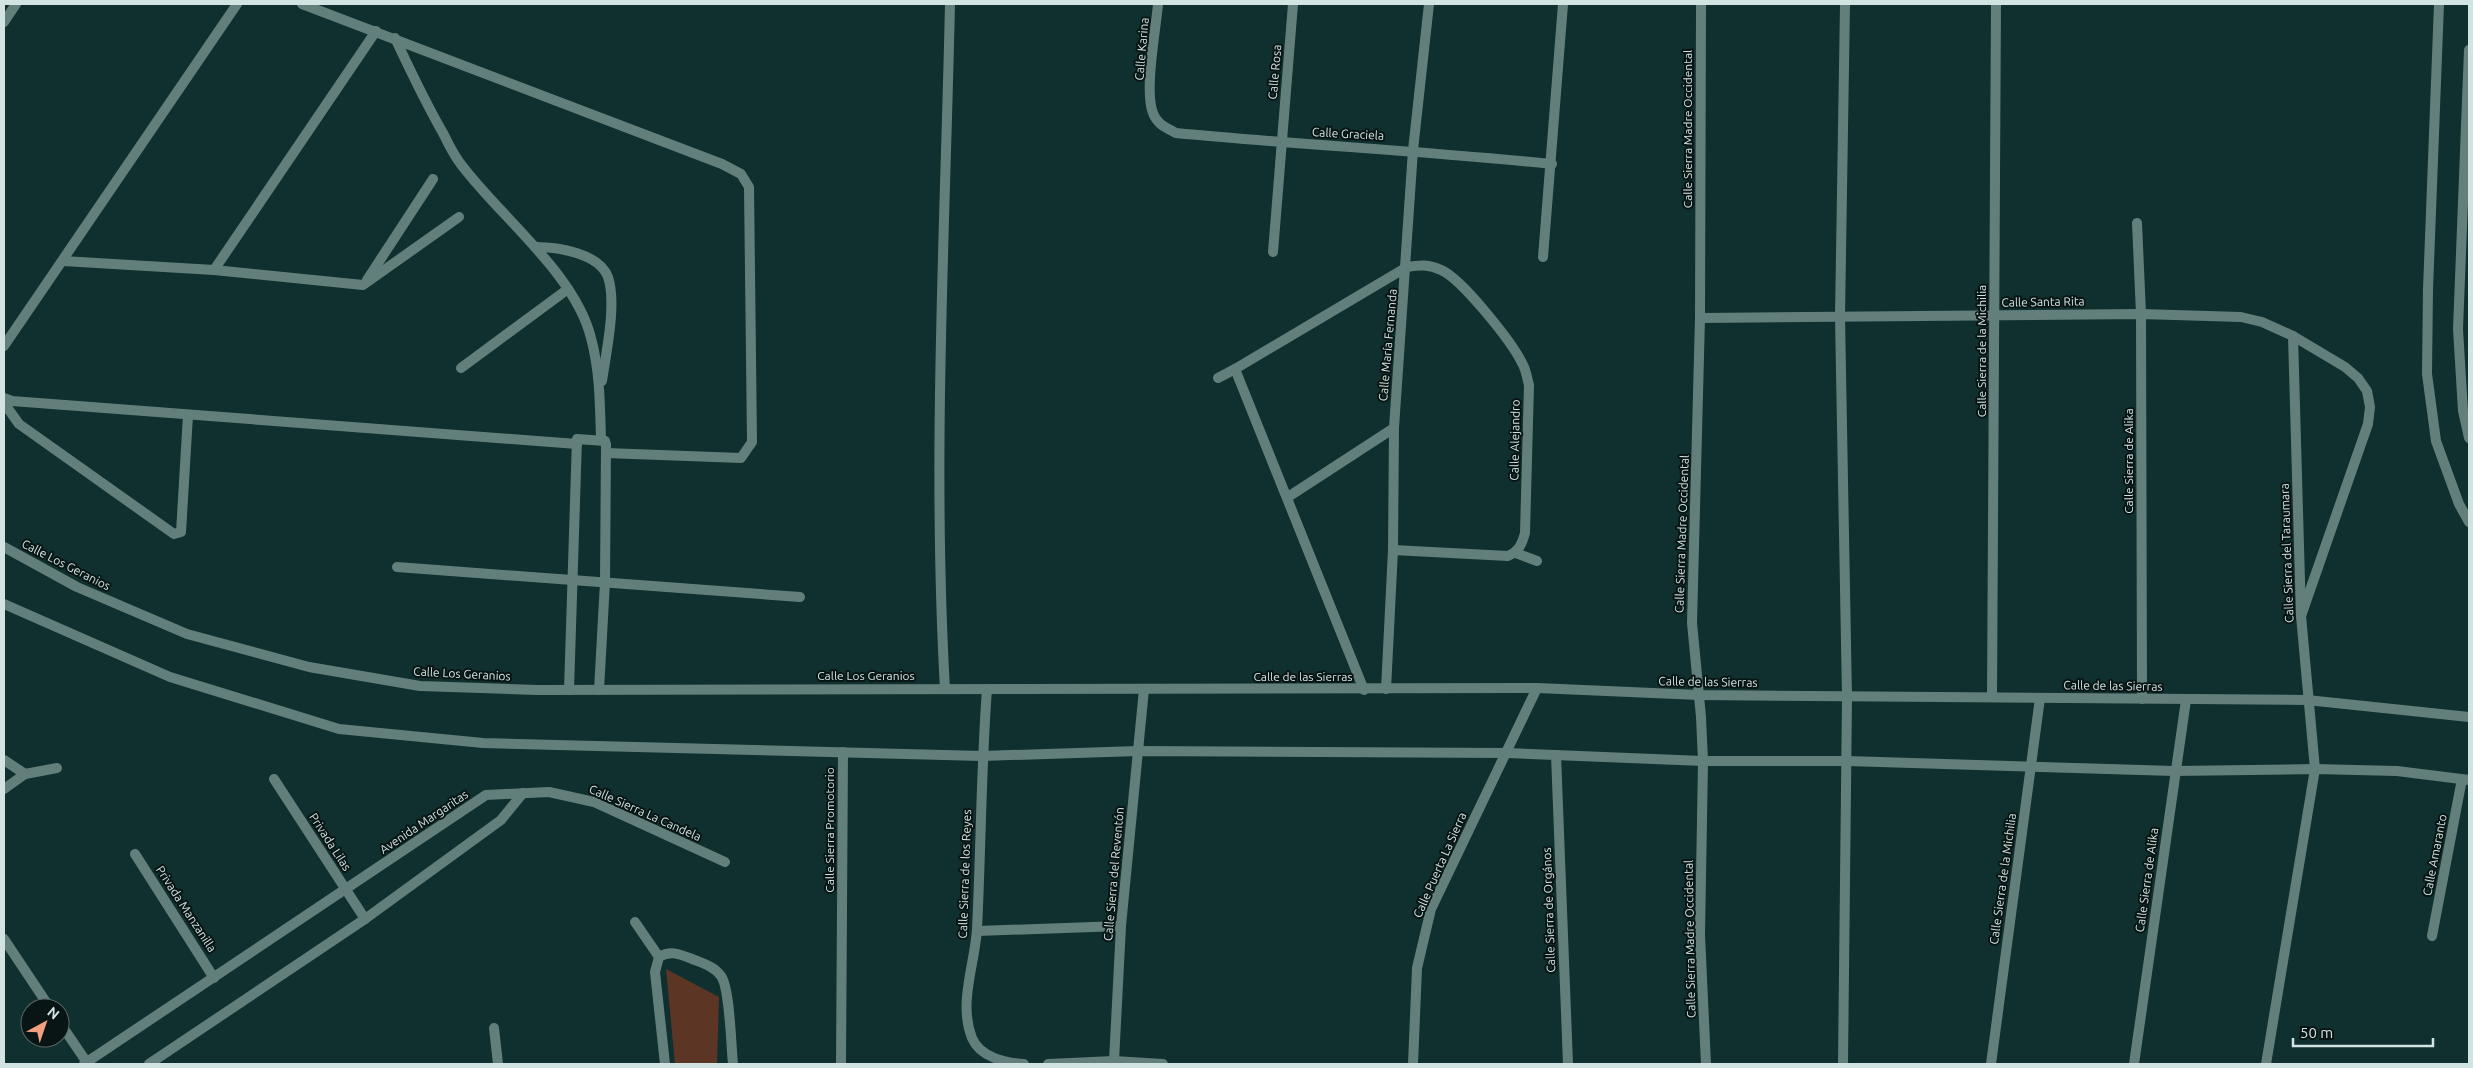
<svg xmlns="http://www.w3.org/2000/svg" width="2473" height="1068" viewBox="0 0 2473 1068" font-family="Ubuntu,sans-serif">
  <rect width="100%" height="100%" fill="#0f302e"/>
  <path fill="#5c3525" d="M666 969 719 997 717 1064H675Z"/>
  <g fill="none" stroke-linecap="round" stroke-linejoin="round">
    <g stroke="#637f7c" stroke-width="10">
      <path d="M302 4 722 164 741 174 749 187 752 442 741 458 606 453"/>
      <path d="M1158 4C1156 29 1144 91 1153 113 1157 124 1166 128 1176 133 1301 145 1426 151 1552 164"/>
      <path d="M1701 4 1700 318 1692 623 1701 717 1703 761 1700 935 1706 1064"/>
      <path d="M4 22 16 4"/>
      <path d="M395 38C410 70 425 102 443 133 448 143 453 154 460 163 499 216 575 273 591 338 600 371 600 406 601 440"/>
      <path d="M2137 223 2141 314 2142 699"/>
      <path d="M536 247C557 247 599 253 608 277 617 304 606 353 602 381"/>
      <path d="M1273 252 1293 4"/>
      <path d="M1543 257 1563 4"/>
      <path d="M63 261 214 270 363 285 459 217"/>
      <path d="M214 270 376 31"/>
      <path d="M367 280 433 179"/>
      <path d="M1700 318 2141 314 2241 317 2262 322 2293 336 2345 367 2358 378 2367 391 2370 407 2368 424 2301 616"/>
      <path d="M4 346 237 4"/>
      <path d="M461 368 568 289"/>
      <path d="M1218 378 1235 369"/>
      <path d="M4 398 12 401 577 444"/>
      <path d="M4 403 19 424 174 534 181 532 188 415"/>
      <path d="M1288 497 1394 428"/>
      <path d="M4 547 77 587 187 634 309 667 420 686 537 690 1537 688 1699 695 2307 700 2469 717"/>
      <path d="M1516 553 1537 561"/>
      <path d="M397 567 800 597"/>
      <path d="M4 604 170 677 339 729 483 743 982 756 1138 751 1506 753 1703 761H1847L2174 771 2315 769 2397 771 2469 780"/>
      <path d="M945 689C932 461 945 232 950 4"/>
      <path d="M987 689C981 769 981 849 977 929 975 964 958 1003 972 1038 980 1057 1005 1063 1024 1064"/>
      <path d="M1386 689 1393 550 1394 428 1413 150 1429 4"/>
      <path d="M569 690 577 439 605 441 606 444 605 582 599 690"/>
      <path d="M1364 690 1235 369 1407 267C1419 265 1429 264 1441 270 1461 278 1512 342 1522 363 1526 369 1527 378 1529 385L1525 533C1522 544 1519 551 1508 556L1393 550"/>
      <path d="M1992 697 1996 4"/>
      <path d="M1556 755 1568 1064"/>
      <path d="M4 760 25 774 4 789"/>
      <path d="M25 774 57 768"/>
      <path d="M274 779 365 919"/>
      <path d="M135 854 214 978"/>
      <path d="M635 922 659 957"/>
      <path d="M977 931 1121 926"/>
      <path d="M2432 936 2462 779"/>
      <path d="M4 939 50 1008"/>
      <path d="M60 1023 88 1064"/>
      <path d="M494 1028 498 1064"/>
      <path d="M1114 1061 1121 926 1144 689"/>
      <path d="M84 1064 486 795 549 792 594 802 725 862"/>
      <path d="M149 1064 365 919 501 820 523 793"/>
      <path d="M665 1064 655 972 659 957C671 950 679 954 692 959 702 963 714 966 721 976 730 988 731 1046 733 1064"/>
      <path d="M841 1064 843 752"/>
      <path d="M1048 1064 1114 1061 1163 1064"/>
      <path d="M1413 1064 1417 968 1431 909 1537 688"/>
      <path d="M1843 1064 1847 697 1840 317 1845 4"/>
      <path d="M1991 1064 2040 698"/>
      <path d="M2134 1064 2186 700"/>
      <path d="M2266 1064 2315 769 2301 616 2293 336"/>
    </g>
    <g stroke="#637f7c" stroke-width="10">
      <path d="M2439 4 2428 289 2427 374 2436 441 2459 504 2469 522"/>
      <path d="M2469 50 2458 329 2463 411 2469 438"/>
    </g>
  </g>
  <g text-anchor="middle" stroke-width="4" stroke-linejoin="round" paint-order="stroke">
    <g font-size="12" fill="#d2e4e2" stroke="#081514">
      <text transform="translate(1142 49) rotate(-85)" y="4">Calle Karina</text>
      <text transform="translate(1275 72) rotate(-85)" y="4">Calle Rosa</text>
      <text transform="translate(1688 129) rotate(-90)" y="4">Calle Sierra Madre Occidental</text>
      <text transform="translate(1348 134) rotate(3)" y="4">Calle Graciela</text>
      <text transform="translate(2043 302) rotate(-1)" y="4">Calle Santa Rita</text>
      <text transform="translate(1388 345) rotate(-85)" y="4">Calle María Fernanda</text>
      <text transform="translate(1982 351) rotate(-90)" y="4">Calle Sierra de la Michilia</text>
      <text transform="translate(1515 440) rotate(-89)" y="4">Calle Alejandro</text>
      <text transform="translate(2129 461) rotate(-90)" y="4">Calle Sierra de Alika</text>
      <text transform="translate(1682 534) rotate(-88)" y="4">Calle Sierra Madre Occidental</text>
      <text transform="translate(2287 553) rotate(-92)" y="4">Calle Sierra del Taraumara</text>
      <text transform="translate(66 565) rotate(27)" y="4">Calle Los Geranios</text>
      <text transform="translate(462 674) rotate(3)" y="4">Calle Los Geranios</text>
      <text x="866" y="680">Calle Los Geranios</text>
      <text x="1303" y="681">Calle de las Sierras</text>
      <text transform="translate(1708 682) rotate(1)" y="4">Calle de las Sierras</text>
      <text transform="translate(2113 686) rotate(1)" y="4">Calle de las Sierras</text>
      <text transform="translate(645 813) rotate(24)" y="4">Calle Sierra La Candela</text>
      <text transform="translate(424 822) rotate(-34)" y="4">Avenida Margaritas</text>
      <text transform="translate(830 830) rotate(-90)" y="4">Calle Sierra Promotorio</text>
      <text transform="translate(330 842) rotate(57)" y="4">Privada Lilas</text>
      <text transform="translate(2435 855) rotate(-79)" y="4">Calle Amaranto</text>
      <text transform="translate(1440 865) rotate(-66)" y="4">Calle Puerta La Sierra</text>
      <text transform="translate(965 874) rotate(-88)" y="4">Calle Sierra de los Reyes</text>
      <text transform="translate(1114 874) rotate(-85)" y="4">Calle Sierra del Reventón</text>
      <text transform="translate(2003 879) rotate(-82)" y="4">Calle Sierra de la Michilia</text>
      <text transform="translate(2147 880) rotate(-82)" y="4">Calle Sierra de Alika</text>
      <text transform="translate(186 909) rotate(57)" y="4">Privada Manzanilla</text>
      <text transform="translate(1549 910) rotate(-92)" y="4">Calle Sierra de Orgános</text>
      <text transform="translate(1690 939) rotate(-91)" y="4">Calle Sierra Madre Occidental</text>
    </g>
  </g>
  <rect width="2473" height="1068" fill="none" stroke="#d2e4e2" stroke-width="10"/>
  <g transform="translate(45 1023) rotate(40)"><circle r="24" fill="#081514" stroke="#596866"/>
  <path d="M0-4L9 19L0 12L-9 19Z" fill="#f2a07f"/>
  <text y="-8" font-size="14" font-weight="bold" text-anchor="middle" fill="#d2e4e2">N</text>
  </g>
  <path d="M2293 1038v8h140v-8" fill="none" stroke="#d2e4e2" stroke-width="2.5"/>
  <text x="2300" y="1038" font-size="15" fill="#d2e4e2" stroke="#081514" stroke-width="4" paint-order="stroke">50 m</text>
</svg>
